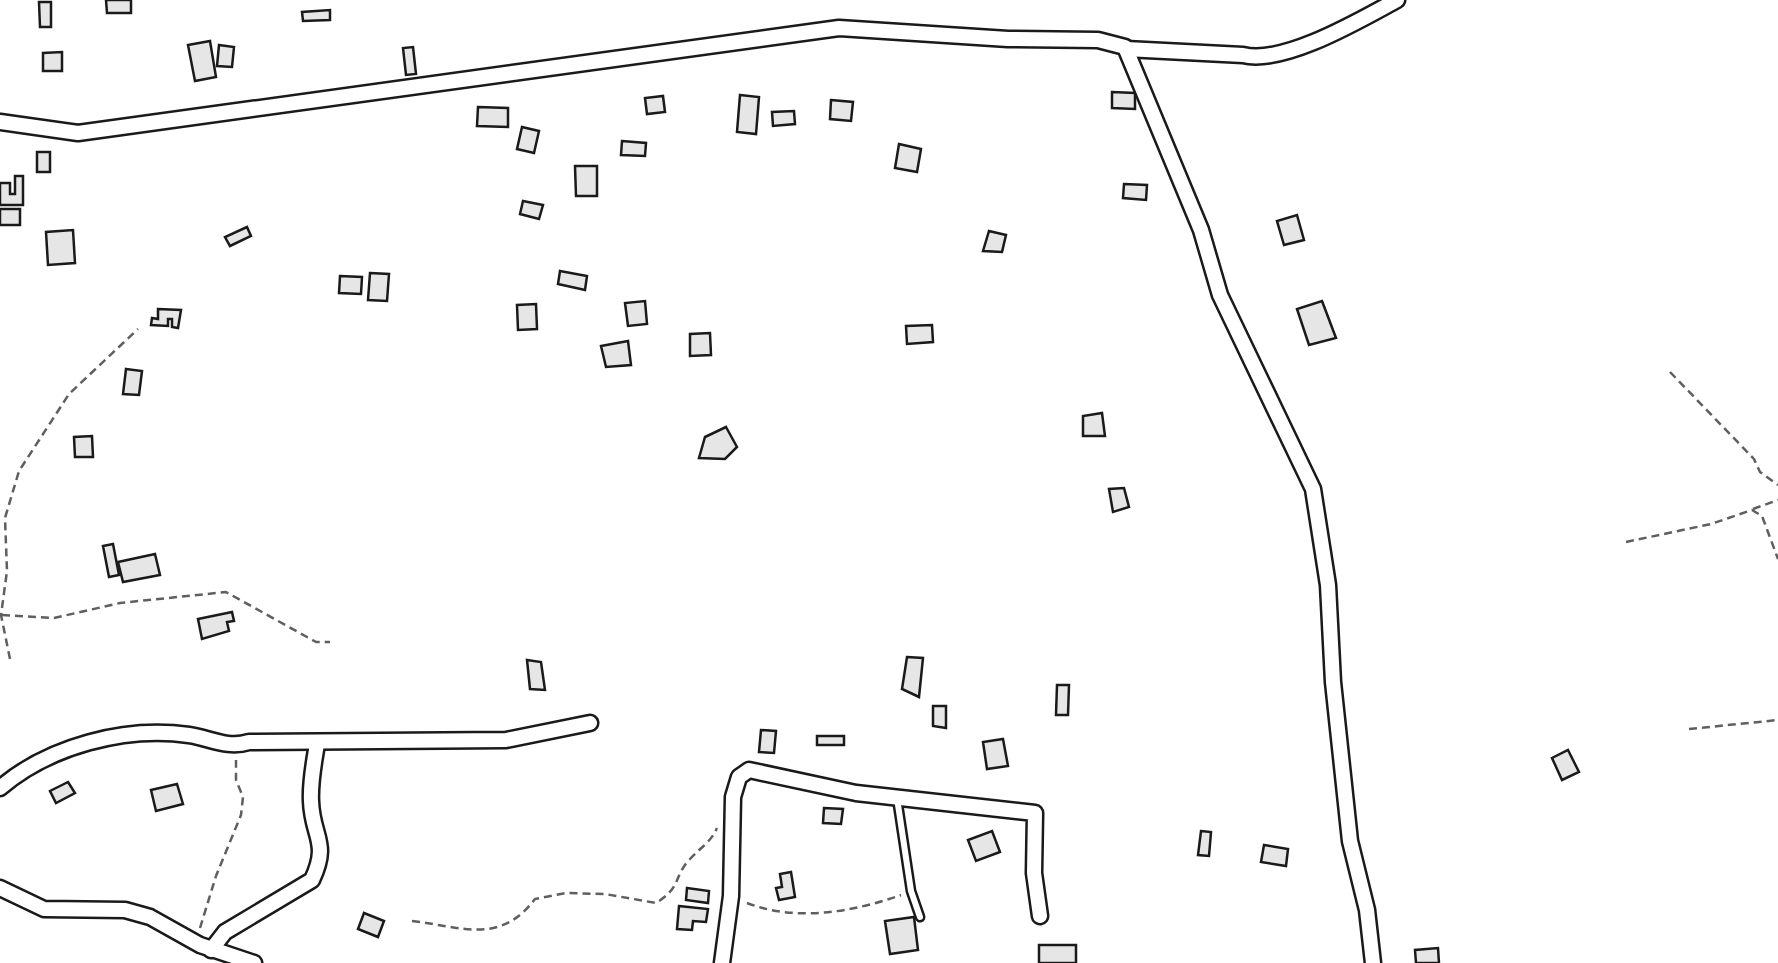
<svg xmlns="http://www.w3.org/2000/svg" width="1778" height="963" viewBox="0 0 1778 963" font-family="Signika,sans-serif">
  <rect width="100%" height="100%" fill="#fff"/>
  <g fill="#e6e6e6" stroke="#1a1a1a" stroke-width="2.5">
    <path d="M106 0H131V13H107Z"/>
    <path d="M39 2H51V27H40Z"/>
    <path d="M330 10V20L303 21 302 12Z"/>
    <path d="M210 41 216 77 195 81 188 45Z"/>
    <path d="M219 45 234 47 232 67 217 66Z"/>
    <path d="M413 47 416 74 406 75 403 48Z"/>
    <path d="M62 52V71H43V53Z"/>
    <path d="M1112 92 1135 93V109L1112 108Z"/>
    <path d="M740 95 759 97 756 134 737 132Z"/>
    <path d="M663 96 665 112 647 114 645 98Z"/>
    <path d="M831 100 853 102 851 121 830 119Z"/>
    <path d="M478 107 508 108V127L477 126Z"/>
    <path d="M794 111 795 124 773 126 772 112Z"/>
    <path d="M522 127 539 131 534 153 517 149Z"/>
    <path d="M622 141 646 143 645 156 621 155Z"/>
    <path d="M899 144 921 149 917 172 895 168Z"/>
    <rect x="37" y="152" width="13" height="20"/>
    <path d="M575 166H597V196H576Z"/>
    <path d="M15 176H23V205H0V183H10V194H15Z"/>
    <path d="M1124 184 1147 185 1146 200 1123 198Z"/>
    <path d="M523 201 543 205 539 219 520 214Z"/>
    <rect x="0" y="209" width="20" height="16"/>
    <path d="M1297 215 1304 240 1284 245 1277 221Z"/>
    <path d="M247 227 251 236 230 246 225 237Z"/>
    <path d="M73 230 75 263 48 265 46 232Z"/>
    <path d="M989 231 1006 235 1002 252 983 251Z"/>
    <path d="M560 271 587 276 585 290 558 284Z"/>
    <path d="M370 273 389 274 387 301 368 300Z"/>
    <path d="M340 276 362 277 361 294 339 293Z"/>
    <path d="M645 301 647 324 628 326 625 303Z"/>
    <path d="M1322 301 1336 338 1309 345 1297 309Z"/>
    <path d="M536 304 537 329 518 330 517 305Z"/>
    <path d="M158 309 181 310 178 328 172 327V319H168V326L151 325 152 318 158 319Z"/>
    <path d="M932 325 933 342 907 344 906 326Z"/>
    <path d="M710 333 711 355 690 356V334Z"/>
    <path d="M628 341 631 365 606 367 601 346Z"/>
    <path d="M126 369 142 371 139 395 123 394Z"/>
    <path d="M1102 413 1105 436H1083V416Z"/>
    <path d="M726 427 737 447 725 459 699 458 705 437Z"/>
    <path d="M92 436 93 457H75L74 437Z"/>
    <path d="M1124 488 1129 507 1113 512 1109 489Z"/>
    <path d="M113 544 119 575 109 577 103 546Z"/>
    <path d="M155 554 160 575 123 582 118 562Z"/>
    <path d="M232 612 234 621 227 622 229 631 202 639 198 619Z"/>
    <path d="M907 657 923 658 919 697 902 689Z"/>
    <path d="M527 660 541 662 545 690 530 689Z"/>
    <path d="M1057 685H1069L1068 715H1056Z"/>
    <path d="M933 706H946V728L933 726Z"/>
    <path d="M761 730 776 731 774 753 759 752Z"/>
    <rect x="817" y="736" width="27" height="9"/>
    <path d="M1003 739 1008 766 987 769 983 742Z"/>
    <path d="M1568 750 1579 772 1562 780 1552 758Z"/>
    <path d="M68 782 75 793 56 803 50 791Z"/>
    <path d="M177 784 183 804 156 811 151 790Z"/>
    <path d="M824 808 843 809 841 824 823 823Z"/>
    <path d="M992 831 1000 852 976 861 968 840Z"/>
    <path d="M1201 831 1211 832 1209 856 1198 855Z"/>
    <path d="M1264 845 1288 849 1286 866 1261 862Z"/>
    <path d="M791 872 795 897 779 900 776 888 782 887 780 874Z"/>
    <path d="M687 888 709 891 708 903 686 900Z"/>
    <path d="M679 906 708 909 706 922 693 921 692 930 677 929Z"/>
    <path d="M364 913 384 921 378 937 358 929Z"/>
    <path d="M914 917 918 950 890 954 885 921Z"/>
    <rect x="1039" y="945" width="37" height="18"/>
    <path d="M1438 948 1439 963H1416L1415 950Z"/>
  </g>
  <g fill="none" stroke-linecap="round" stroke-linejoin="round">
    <g stroke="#1a1a1a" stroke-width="11">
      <path id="service" d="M897 798 911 891 920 917"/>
    </g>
    <g stroke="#1a1a1a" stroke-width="19">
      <g id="minor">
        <path d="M1126 49 1243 55C1284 65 1360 20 1397 0"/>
        <path d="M0 122 78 133 839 28 1008 39 1098 40 1125 47 1201 230 1220 295 1313 489 1328 585 1333 682 1350 841 1367 910 1373 963"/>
        <path d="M0 788C49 746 125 726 189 735 210 738 227 749 249 742L506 740 590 723"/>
        <path d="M0 888 44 909 125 910 150 917 200 945 254 963"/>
        <path d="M211 950 225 932 312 880C330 842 312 837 311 801 310 782 314 762 317 744"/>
        <path d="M722 963 731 896 733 797 739 777 749 770 856 793 1035 813 1034 873 1040 916"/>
      </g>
    </g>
    <g stroke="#5f5f5f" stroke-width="2.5" stroke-dasharray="8 5" stroke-linecap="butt">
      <path d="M1670 372 1754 459 1760 472 1778 485"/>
      <path d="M1753 509 1778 500"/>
      <path d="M1626 542 1711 524 1752 510 1762 516 1778 559"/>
      <path d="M2 615 54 618 120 603 226 592 316 642H330"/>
      <path d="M10 659 1 615 7 571 5 518 19 471 69 394 138 329"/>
      <path d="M1689 729 1778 720"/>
      <path d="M747 903C796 922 853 912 901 895"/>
      <path d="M412 921C463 927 500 945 535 899L566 893 605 894 656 903C682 887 673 877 690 859 700 848 711 842 717 828"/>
      <path d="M200 928 216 876 241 815 243 797 236 780V760"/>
    </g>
    <use href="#service" stroke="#fff" stroke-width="6"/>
    <use href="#minor" stroke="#fff" stroke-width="14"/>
  </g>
</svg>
